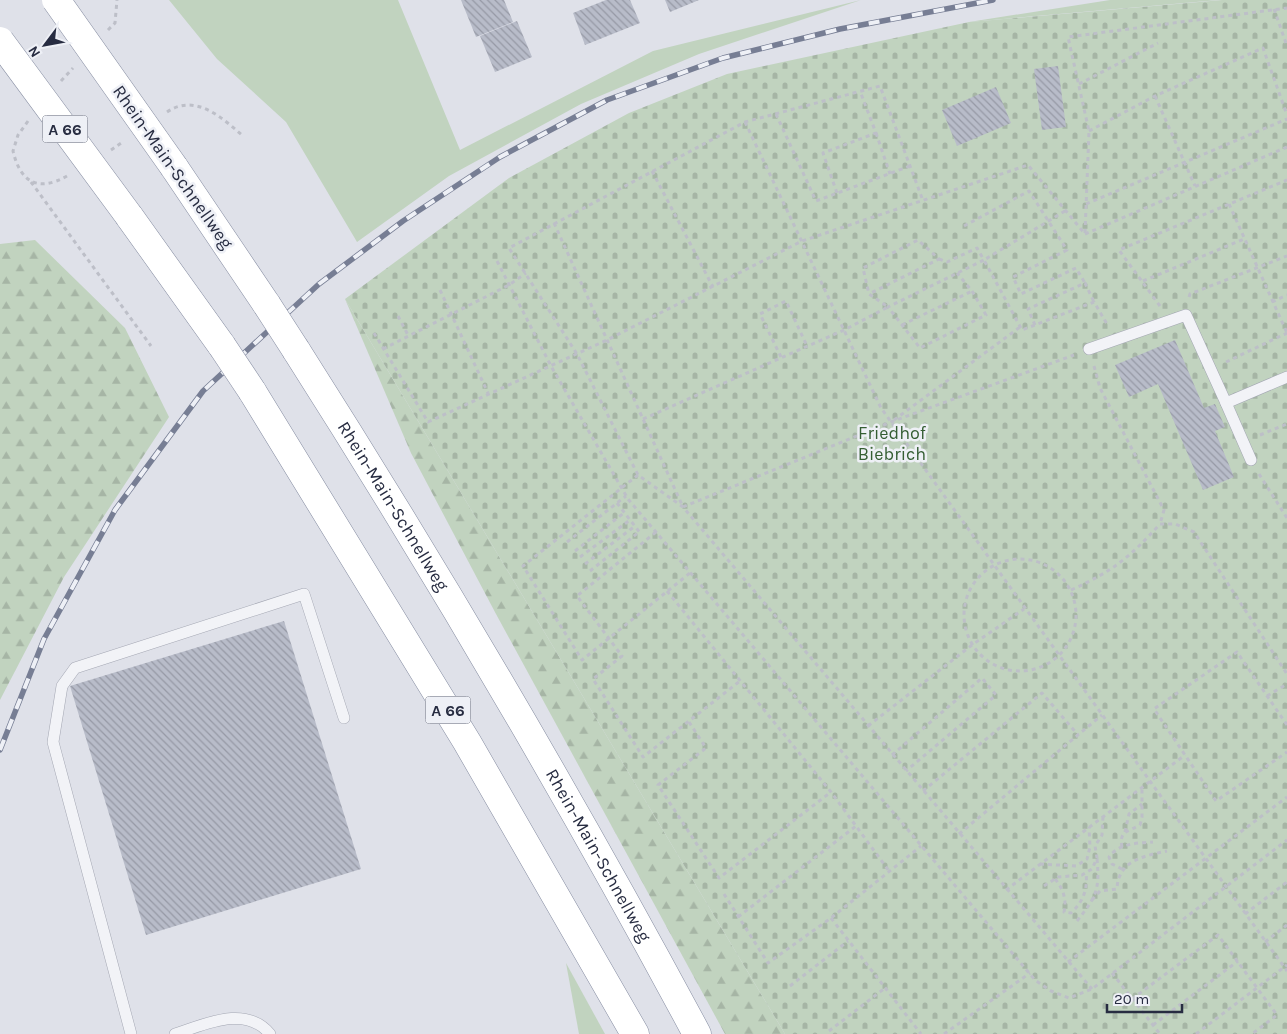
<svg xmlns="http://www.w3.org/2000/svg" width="1287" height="1034" viewBox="0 0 1287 1034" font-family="Karla,sans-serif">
  <defs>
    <pattern id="forest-firs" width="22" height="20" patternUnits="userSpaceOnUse" patternTransform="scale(1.25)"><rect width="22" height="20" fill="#c1d3bf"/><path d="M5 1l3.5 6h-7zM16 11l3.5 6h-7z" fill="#a6b5a5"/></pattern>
    <pattern id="cemetery-stones" width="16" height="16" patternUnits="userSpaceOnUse" patternTransform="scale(1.25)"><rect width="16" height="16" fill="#c1d3bf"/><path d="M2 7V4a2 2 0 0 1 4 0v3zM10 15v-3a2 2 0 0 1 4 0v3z" fill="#a6b5a5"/></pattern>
    <pattern id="building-back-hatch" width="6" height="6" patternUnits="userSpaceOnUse" patternTransform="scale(1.25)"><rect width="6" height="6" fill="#b8bcc9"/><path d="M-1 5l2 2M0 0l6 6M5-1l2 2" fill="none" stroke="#9699a5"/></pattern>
  </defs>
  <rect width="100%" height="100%" fill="#dfe1e9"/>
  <g fill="#c1d3bf">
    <path d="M169 0H398L460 150 653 51 861 0 699 54 581 104 449 176 357 242 286 122 217 59Z"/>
    <path d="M1110 0H1219L969 22Z"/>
    <path d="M566 963 605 1034H579Z"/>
  </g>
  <g fill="url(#forest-firs)">
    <path d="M35 240 125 328 169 417 64 577 0 700V244Z"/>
    <path d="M345 299 785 1034H725L496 614 411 453Z"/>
  </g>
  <path fill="url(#cemetery-stones)" d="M1222 0H1287V1034H785L345 299 509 178 629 113 727 74 969 22Z"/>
  <g fill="url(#building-back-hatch)">
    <path d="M461 0H504L513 22 476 37Z"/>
    <path d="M606 0H630L640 23 585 45 573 13Z"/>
    <path d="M665 0H699L670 12Z"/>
    <path d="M517 21 532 57 495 72 480 36Z"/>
    <path d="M1058 66 1066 127 1042 130 1034 69Z"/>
    <path d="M996 87 1011 123 957 146 942 110Z"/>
    <path d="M1175 340 1204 408 1215 404 1225 427 1215 431 1234 477 1203 490 1158 384 1129 397 1115 365Z"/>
    <path d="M284 621 361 869 146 935 70 686Z"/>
  </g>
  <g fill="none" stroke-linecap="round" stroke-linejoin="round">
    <g stroke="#a4a7b3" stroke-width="12">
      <g id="service">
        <path d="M1089 349 1186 315 1226 403 1287 377"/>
        <path d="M1226 403 1251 460"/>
        <path d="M131 1034 53 742 62 686 75 668 304 594 344 718"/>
        <path d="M175 1034C204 1025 245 1004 270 1034"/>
      </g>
    </g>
    <g stroke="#858ca1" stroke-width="29">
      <g id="motorway">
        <path d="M174 167 267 305"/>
        <path d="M129 216 222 346"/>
        <path id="s1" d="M296 350C438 573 572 801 697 1034"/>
        <path d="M252 391 467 742 635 1034"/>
      </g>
    </g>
    <g stroke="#bdbfc8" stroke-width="3" stroke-dasharray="4 4" stroke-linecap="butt">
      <path d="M1274 9 1287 46"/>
      <path d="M108 30 115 23 117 0"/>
      <path d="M61 81 73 68"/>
      <path d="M1079 84 1158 43"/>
      <path d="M1155 96 1195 186"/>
      <path d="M167 112C195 93 221 117 242 135"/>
      <path d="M776 114 816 201 910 166"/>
      <path d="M28 121 18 135 13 151C20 181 37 193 67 176"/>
      <path d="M745 122 881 408 1287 971"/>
      <path d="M1089 131 1155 96 1263 48 1287 115"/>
      <path d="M876 133 890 174"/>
      <path d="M111 150 124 141"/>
      <path d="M652 171 713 287"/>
      <path d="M31 182 151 346"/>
      <path d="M837 193 823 153 876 133 860 91"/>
      <path d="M922 198 880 86 745 122 509 248 577 354 638 475 683 507 1092 989"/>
      <path d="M1086 204 1287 119"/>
      <path d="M1229 204 1287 333"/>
      <path d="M1065 211 984 260 1022 330 1094 302 1107 324"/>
      <path d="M554 223 683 507 891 422 1074 355"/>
      <path d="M964 226 1029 191 1067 250 1013 277 1021 294 1076 268 1085 283"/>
      <path d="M1085 233 1089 131 1068 37 1287 8"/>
      <path d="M1085 234 1287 147"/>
      <path d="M939 259 947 262 977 248 984 260 888 307 920 348 986 315 972 291 957 273"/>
      <path d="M497 261 551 366 628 499 1035 980 1051 991 1069 998 1092 989 1287 840"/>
      <path d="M1143 281 1244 239"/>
      <path d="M440 290 488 393"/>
      <path d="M1189 297 1190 294 1287 256"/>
      <path d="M1272 302 1287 295"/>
      <path d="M1160 306 1119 250 1287 180"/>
      <path d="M398 316 409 337"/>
      <path d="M902 325 972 291"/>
      <path d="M1035 325 1028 309 1085 283 1094 302"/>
      <path d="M374 333 428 422 607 340 802 241 1028 165 1085 234"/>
      <path d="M383 349 509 285 526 273"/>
      <path d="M781 357 760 314 786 301 807 346"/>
      <path d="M1226 362 1287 333"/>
      <path d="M1094 366 1100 388 1164 510 1160 524"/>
      <path d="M643 419 844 330 888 307 869 294 863 268 918 240 939 259 869 294"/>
      <path d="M894 420 1020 327"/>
      <path d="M1260 435 1287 424"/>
      <path d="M1259 474 1287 518"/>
      <path d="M638 475 523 566 582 660 690 573"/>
      <path d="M617 503 641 534"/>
      <path d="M656 532 577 596 622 656 593 679 643 757 740 681"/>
      <path d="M567 542 626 496"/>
      <path d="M575 551 625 512"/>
      <path d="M580 557 630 520"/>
      <circle cx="1020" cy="615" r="56"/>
      <path d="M585 564 635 526"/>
      <path d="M590 571 639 532"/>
      <path d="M1071 590C1113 571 1129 558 1160 524H1175L1194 532 1287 674"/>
      <path d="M667 591 831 792 889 871"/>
      <path d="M1267 696 1287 684"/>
      <path d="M689 722 706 748 658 785 719 878 831 792"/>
      <path d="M1287 725 1237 652 1154 709 1216 801 1287 752"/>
      <path d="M868 726 972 645 1024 609"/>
      <path d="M892 755 982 678 996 695 906 771"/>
      <path d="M923 791 1042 693 1078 735"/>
      <path d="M1125 832 1129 814 1142 804"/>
      <path d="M959 834 1102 715"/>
      <path d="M1122 847C1119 831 1127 832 1140 825L1142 817V787"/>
      <path d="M1040 864 1076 866 1087 859 1090 847 1089 827"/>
      <path d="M1122 869 1112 864 1109 857C1119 843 1138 843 1153 842"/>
      <path d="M1055 879C1063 888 1067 900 1064 912L1071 913C1083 902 1088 889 1086 873"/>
      <path d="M1044 886 1058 877 1082 875 1092 869 1097 858 1095 846 1102 835 1103 817"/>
      <path d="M1006 890 1185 755"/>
      <path d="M724 894 768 963 831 918 921 846"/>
      <path d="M1092 900 1100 891 1117 889C1118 861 1143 856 1167 851"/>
      <path d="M1245 914 1287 882"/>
      <path d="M738 917 856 826"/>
      <path d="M831 918 921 1034"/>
      <path d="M1077 921C1096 897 1100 890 1097 859"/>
      <path d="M1265 942 1287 925"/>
      <path d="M1068 962 1287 797"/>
      <path d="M1112 973 1160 1034"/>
      <path d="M790 986 848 941"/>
      <path d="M1132 999 1218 935 1277 1015 1252 1034"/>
      <path d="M1153 1025 1238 961"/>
      <path d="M829 1031 885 988"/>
      <path d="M944 1034 1030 973"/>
      <path d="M1196 1034 1287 965"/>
    </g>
    <use href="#service" stroke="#f2f3f7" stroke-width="11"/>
    <use href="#motorway" stroke="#fff" stroke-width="28"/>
    <g stroke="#777e94" stroke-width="5.5">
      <path id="rail" d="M0 750 44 639 115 510 203 391 319 284 403 221 500 157 607 100 723 58 840 29 993 0"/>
    </g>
    <use href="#rail" stroke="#eef0f6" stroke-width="4" stroke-dasharray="11" stroke-linecap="butt"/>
    <g stroke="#858ca1" stroke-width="29" stroke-linecap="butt">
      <g id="motorway-bridge">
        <path d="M56 0 174 167"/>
        <path d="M0 41 129 216"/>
        <path d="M267 305 296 350"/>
        <path d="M222 346 252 391"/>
      </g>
    </g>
    <use href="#motorway-bridge" stroke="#fff" stroke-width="28"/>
  </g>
  <g text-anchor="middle" stroke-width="5" stroke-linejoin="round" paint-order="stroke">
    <g fill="#eef0f6" stroke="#636777" stroke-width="1">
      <rect x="42.5" y="115.5" width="45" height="27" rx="4"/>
      <rect x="425.5" y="696.5" width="45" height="27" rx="4"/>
    </g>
    <g font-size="16" font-weight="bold" fill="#272c41">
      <text x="65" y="135">A 66</text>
      <text x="448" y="716">A 66</text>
    </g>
    <g font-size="18" fill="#272c41" stroke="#eef0f6">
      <text transform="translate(173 167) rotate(55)" y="6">Rhein-Main-Schnellweg</text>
      <text dy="6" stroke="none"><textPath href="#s1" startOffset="184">Rhein-Main-Schnellweg</textPath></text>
      <text dy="6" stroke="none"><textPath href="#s1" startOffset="589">Rhein-Main-Schnellweg</textPath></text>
    </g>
    <g font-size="18" fill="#355e33" stroke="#eef0f6">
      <text x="892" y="439">Friedhof<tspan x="892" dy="21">Biebrich</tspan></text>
    </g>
  </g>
  <g transform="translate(45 45) rotate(238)" stroke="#eef0f6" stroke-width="4" paint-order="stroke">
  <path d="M0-4L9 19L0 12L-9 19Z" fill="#272c41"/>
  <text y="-8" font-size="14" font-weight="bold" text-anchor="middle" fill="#272c41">N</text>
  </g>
  <path d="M1107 1004v8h75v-8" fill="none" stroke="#272c41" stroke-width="2.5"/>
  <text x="1114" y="1004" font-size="15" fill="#272c41" stroke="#eef0f6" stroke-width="4" paint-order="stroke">20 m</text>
</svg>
